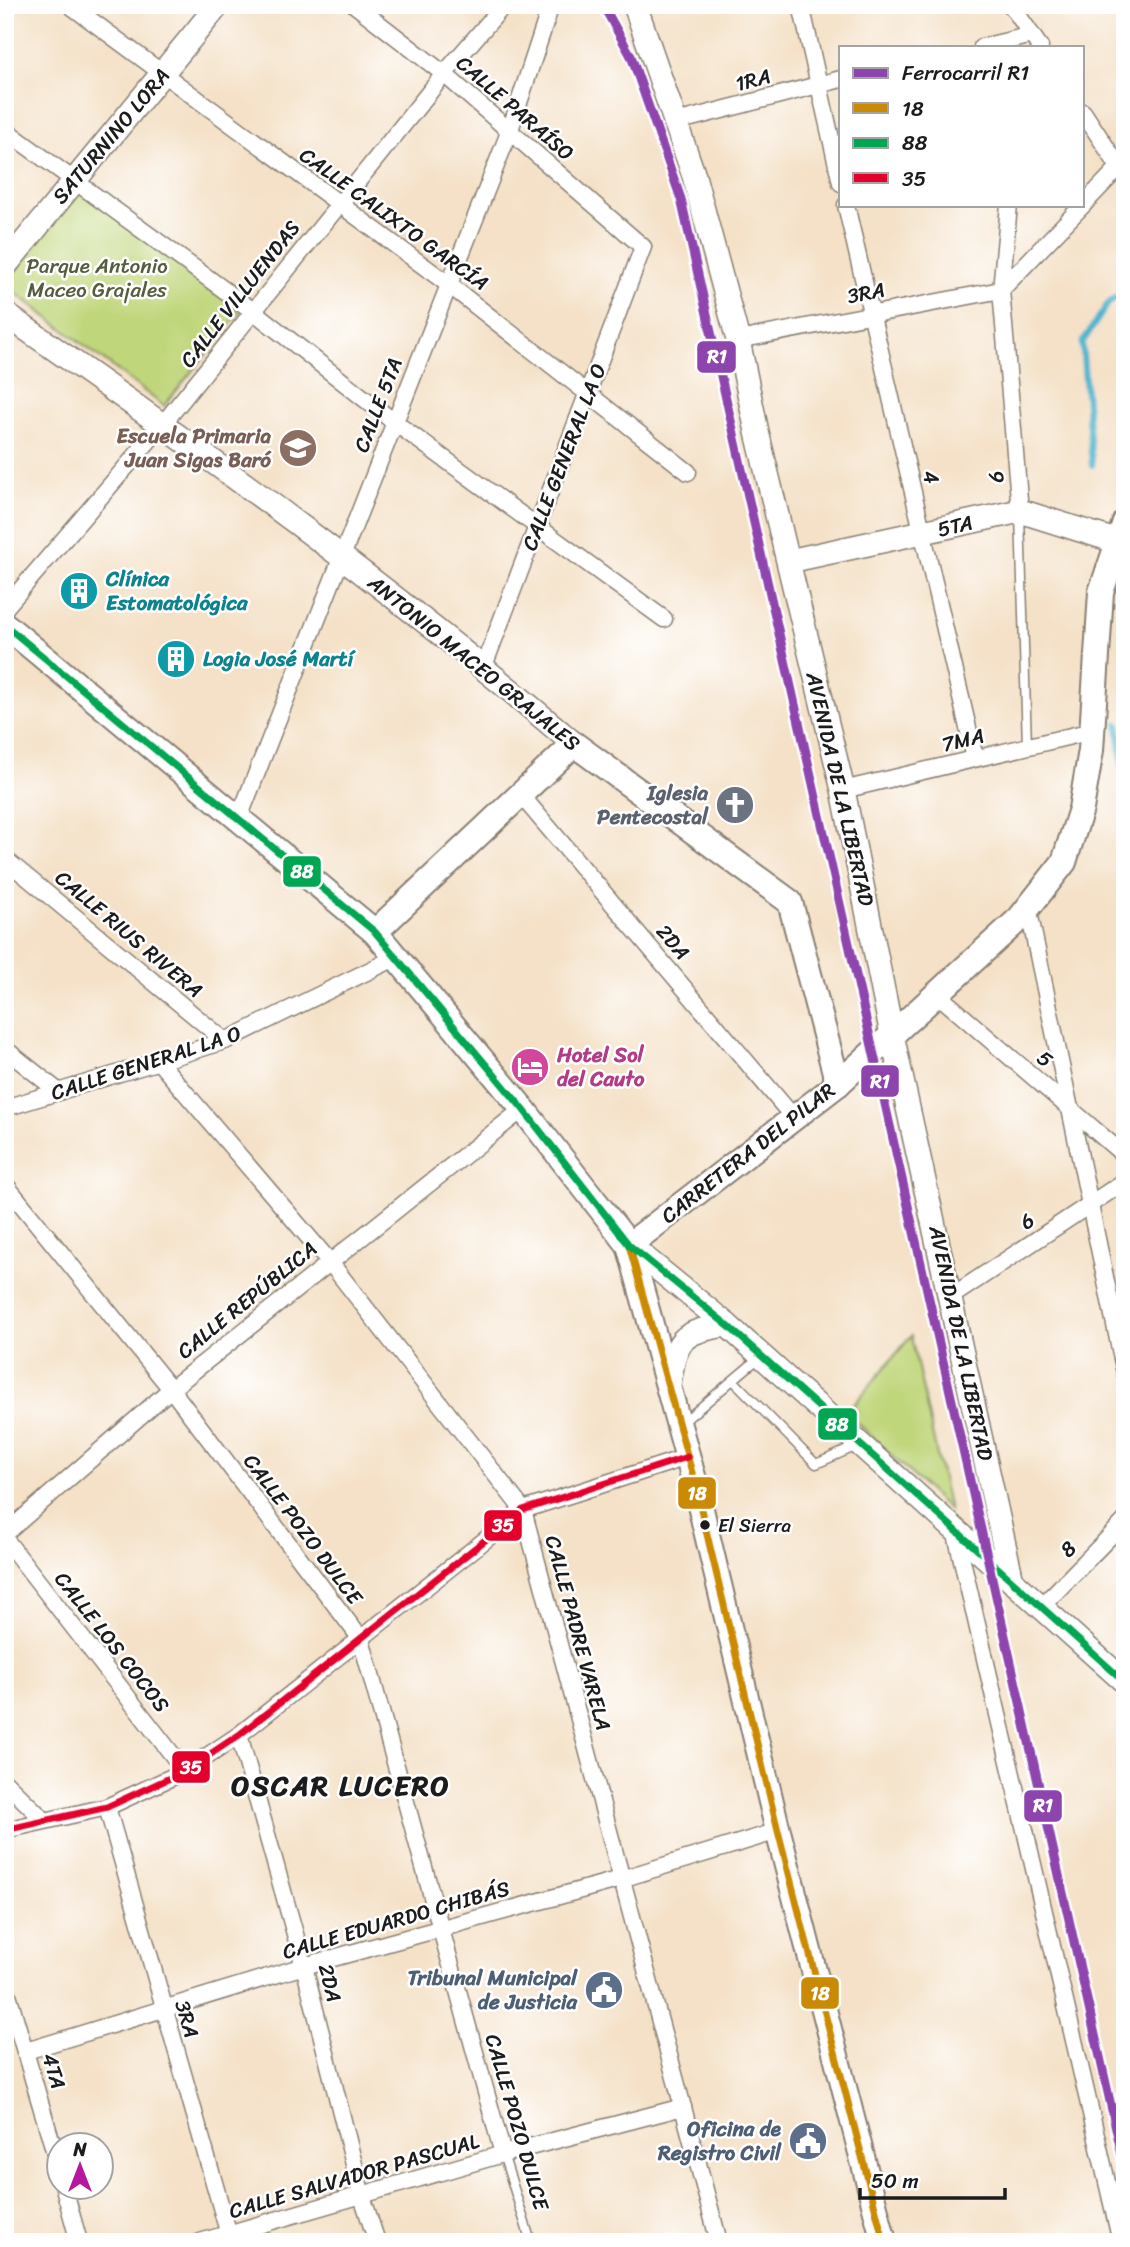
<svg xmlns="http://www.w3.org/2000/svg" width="1130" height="2247" viewBox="0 0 1130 2247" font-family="Sriracha,sans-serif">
  <rect width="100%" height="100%" fill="#fff"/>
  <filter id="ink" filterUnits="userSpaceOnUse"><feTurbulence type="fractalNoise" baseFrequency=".0143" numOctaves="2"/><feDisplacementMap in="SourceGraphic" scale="14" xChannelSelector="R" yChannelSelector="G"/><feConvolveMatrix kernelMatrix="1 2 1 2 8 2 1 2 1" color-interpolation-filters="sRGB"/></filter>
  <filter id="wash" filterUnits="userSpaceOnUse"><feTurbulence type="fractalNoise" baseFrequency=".00686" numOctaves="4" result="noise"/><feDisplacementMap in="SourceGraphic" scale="28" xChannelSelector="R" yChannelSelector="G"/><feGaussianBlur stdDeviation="1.57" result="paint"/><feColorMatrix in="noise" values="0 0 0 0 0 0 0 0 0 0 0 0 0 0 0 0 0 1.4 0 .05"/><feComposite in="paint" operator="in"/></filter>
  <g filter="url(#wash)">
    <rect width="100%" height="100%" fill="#f4e1c7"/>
    <g fill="#c0d67a" stroke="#6e794b" stroke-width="2">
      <path d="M79 188 241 311 164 406 5 285Z"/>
      <path d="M911 1336 949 1510 847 1413Z"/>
    </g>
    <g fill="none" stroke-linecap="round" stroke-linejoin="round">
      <g stroke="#50b4ce" stroke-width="6">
        <path d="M1092 465 1082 343 1107 305 1125 289"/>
        <path d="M1118 724 1125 790"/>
      </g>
    </g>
  </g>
  <g filter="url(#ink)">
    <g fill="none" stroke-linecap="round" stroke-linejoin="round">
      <g stroke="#887e72" stroke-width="11">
        <g id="lane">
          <path d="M1020 514 1027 746"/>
          <path d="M733 1380 816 1464 859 1445"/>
          <path d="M683 1422 759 1358"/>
          <path d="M503 2154 531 2242"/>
        </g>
      </g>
      <g stroke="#887e72" stroke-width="19">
        <g id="street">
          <path d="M70 5 448 284 688 472"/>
          <path d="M355 5 444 74 643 247 484 666"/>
          <path d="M801 5 841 183"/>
          <path d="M1011 5 1040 47"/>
          <path d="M982 47 1032 35"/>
          <path d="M1083 112 1119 167"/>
          <path d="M676 122 841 79"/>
          <path d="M5 130 253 311 394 422 664 619"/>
          <path d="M846 205 975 758"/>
          <path d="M1009 205 1001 290 1020 511"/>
          <path d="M1083 205 1125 161"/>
          <path d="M738 340 1001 290 1083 205"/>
          <path d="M5 608 163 424 444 74 504 5"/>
          <path d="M843 790 1092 731"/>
          <path d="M520 794 794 1118"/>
          <path d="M239 818 510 130 551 5"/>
          <path d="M5 859 225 1041"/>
          <path d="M1028 907 1125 1373"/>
          <path d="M937 994 1125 1156"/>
          <path d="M5 1049 59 1092"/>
          <path d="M160 1063 329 1261 523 1510 719 2242"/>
          <path d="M5 1108 225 1041 397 957"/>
          <path d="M5 1184 171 1389 361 1639 503 2154"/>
          <path d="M952 1296 1125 1181"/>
          <path d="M955 1530 1121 2242"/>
          <path d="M5 1534 171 1389 523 1109"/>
          <path d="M5 1539 185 1771"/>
          <path d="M1041 1607 1125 1521"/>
          <path d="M239 1735 304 1966 362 2196 377 2242"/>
          <path d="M5 1782 44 1820"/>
          <path d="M107 1807 231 2242"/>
          <path d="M5 1830 107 1807 185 1771 239 1735 523 1510 687 1457"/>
          <path d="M5 1984 60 2170"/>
          <path d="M26 2051 304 1966 621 1879 778 1831"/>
          <path d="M64 2188 79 2242"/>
          <path d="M200 2242 503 2154 683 2107"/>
        </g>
      </g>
      <g stroke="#887e72" stroke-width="26">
        <g id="secondary">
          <path d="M635 5 694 176 738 340 757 432 843 790 892 1035 1012 1581"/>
          <path d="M5 266 218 5"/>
          <path d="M5 314C200 450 394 589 574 744"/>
          <path d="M789 561 1020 511 1125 544"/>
          <path d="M629 1245 727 1325 1125 1682"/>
          <path d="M669 1384C676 1339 680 1332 727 1325"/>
        </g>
      </g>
      <g stroke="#887e72" stroke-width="28">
        <g id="primary">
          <path d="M5 625 375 932 523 1109 629 1245 694 1480 778 1831 884 2242"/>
          <path d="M375 932 574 744 790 902 838 1084"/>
          <path d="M629 1245 838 1084 1020 918 1064 862 1081 809 1091 750 1101 592 1125 522"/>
        </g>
      </g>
      <use href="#lane" stroke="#fff" stroke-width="8"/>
      <use href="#street" stroke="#fff" stroke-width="16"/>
      <use href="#secondary" stroke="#fff" stroke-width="23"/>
      <use href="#primary" stroke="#fff" stroke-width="24"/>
      <g stroke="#fff" stroke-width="12">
        <path id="bus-1" d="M629 1245 694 1480 778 1831 884 2242"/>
      </g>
      <g stroke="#fff" stroke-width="12">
        <path id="bus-2" d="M5 625 375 932 523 1109 629 1245 727 1325 1125 1682"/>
      </g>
      <g stroke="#fff" stroke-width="12">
        <path id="bus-3" d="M5 1830 107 1807 185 1771 239 1735 523 1510 687 1457"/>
      </g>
      <use href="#bus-1" stroke="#cb8a06" stroke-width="7"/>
      <use href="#bus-2" stroke="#00a651" stroke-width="7"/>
      <use href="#bus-3" stroke="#e4002b" stroke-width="7"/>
      <g stroke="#fff" stroke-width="14">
        <path id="rail-1" d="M603 5 631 56 681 199 1125 2168"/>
      </g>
      <use href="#rail-1" stroke="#8e44ad" stroke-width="9"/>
    </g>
  </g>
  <defs>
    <g id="school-disc" transform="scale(2.0125)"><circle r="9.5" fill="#8d6e63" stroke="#fff"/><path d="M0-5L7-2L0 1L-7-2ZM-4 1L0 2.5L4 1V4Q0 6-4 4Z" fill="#fff"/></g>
    <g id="building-disc" transform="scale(2.0125)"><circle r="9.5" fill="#0f9aa8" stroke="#fff"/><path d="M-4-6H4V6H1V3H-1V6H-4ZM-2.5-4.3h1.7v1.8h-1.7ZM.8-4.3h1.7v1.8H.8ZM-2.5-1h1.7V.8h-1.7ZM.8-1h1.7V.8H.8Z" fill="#fff"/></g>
    <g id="church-disc" transform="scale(2.0125)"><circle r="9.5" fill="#6b7280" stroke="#fff"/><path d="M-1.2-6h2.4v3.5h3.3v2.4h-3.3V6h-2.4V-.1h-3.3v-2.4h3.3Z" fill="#fff"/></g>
    <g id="hotel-disc" transform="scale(2.0125)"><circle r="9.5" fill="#d1479c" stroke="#fff"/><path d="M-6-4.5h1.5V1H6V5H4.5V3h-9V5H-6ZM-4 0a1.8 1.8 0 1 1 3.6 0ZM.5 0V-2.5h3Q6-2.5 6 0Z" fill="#fff"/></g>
    <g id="civic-disc" transform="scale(2.0125)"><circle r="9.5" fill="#5c6f8a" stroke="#fff"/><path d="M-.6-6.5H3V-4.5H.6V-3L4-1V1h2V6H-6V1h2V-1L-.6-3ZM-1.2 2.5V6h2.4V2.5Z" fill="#fff"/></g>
  </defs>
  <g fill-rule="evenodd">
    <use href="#school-disc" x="298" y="448"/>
    <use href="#building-disc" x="79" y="591"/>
    <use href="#building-disc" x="176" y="659"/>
    <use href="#church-disc" x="735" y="805"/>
    <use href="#hotel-disc" x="530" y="1067"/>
    <use href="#civic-disc" x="604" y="1990"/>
    <use href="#civic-disc" x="808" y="2141"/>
  </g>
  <circle fill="#1c1c1c" stroke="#fff" stroke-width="2.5" cx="705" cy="1525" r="6"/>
  <g text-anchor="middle" stroke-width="5" stroke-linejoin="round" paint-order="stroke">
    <g font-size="19" fill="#1c1c1c" stroke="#fff" text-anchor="start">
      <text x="718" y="1532">El Sierra</text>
    </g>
    <g font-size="21" fill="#1c1c1c" stroke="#fff">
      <text transform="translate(753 80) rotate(-15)" y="7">1RA</text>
      <text transform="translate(515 108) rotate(41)" y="7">CALLE PARAÍSO</text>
      <text transform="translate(111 136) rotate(-50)" y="7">SATURNINO LORA</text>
      <text transform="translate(394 219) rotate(36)" y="7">CALLE CALIXTO GARCÍA</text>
      <text transform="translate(866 293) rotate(-11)" y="7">3RA</text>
      <text transform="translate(240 294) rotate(-52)" y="7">CALLE VILLUENDAS</text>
      <text transform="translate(378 405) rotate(-69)" y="7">CALLE 5TA</text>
      <text transform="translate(564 457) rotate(-69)" y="7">CALLE GENERAL LA O</text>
      <text transform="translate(931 477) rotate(76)" y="7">4</text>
      <text transform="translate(996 477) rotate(-95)" y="7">6</text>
      <text transform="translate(955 526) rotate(-13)" y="7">5TA</text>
      <text transform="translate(474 663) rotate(39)" y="7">ANTONIO MACEO GRAJALES</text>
      <text transform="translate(963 740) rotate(-13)" y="7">7MA</text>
      <text transform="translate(840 789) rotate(77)" y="7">AVENIDA DE LA LIBERTAD</text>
      <text transform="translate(129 934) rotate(40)" y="7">CALLE RIUS RIVERA</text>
      <text transform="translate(673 942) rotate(50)" y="7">2DA</text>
      <text transform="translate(1045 1059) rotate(41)" y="7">5</text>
      <text transform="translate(146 1063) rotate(-18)" y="7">CALLE GENERAL LA O</text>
      <text transform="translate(748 1153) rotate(-38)" y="7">CARRETERA DEL PILAR</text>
      <text transform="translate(1027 1221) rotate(-34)" y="7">6</text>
      <text transform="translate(247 1300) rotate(-39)" y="7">CALLE REPÚBLICA</text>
      <text transform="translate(961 1343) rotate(78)" y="7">AVENIDA DE LA LIBERTAD</text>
      <text transform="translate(303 1529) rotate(53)" y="7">CALLE POZO DULCE</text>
      <text transform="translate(1068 1549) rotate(-46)" y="7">8</text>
      <text transform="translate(578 1633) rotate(75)" y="7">CALLE PADRE VARELA</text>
      <text transform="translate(112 1642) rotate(52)" y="7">CALLE LOS COCOS</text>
      <text transform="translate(396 1920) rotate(-16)" y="7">CALLE EDUARDO CHIBÁS</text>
      <text transform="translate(330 1983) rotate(76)" y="7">2DA</text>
      <text transform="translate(187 2019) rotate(74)" y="7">3RA</text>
      <text transform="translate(54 2071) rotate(74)" y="7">4TA</text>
      <text transform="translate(517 2122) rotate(74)" y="7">CALLE POZO DULCE</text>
      <text transform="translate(354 2176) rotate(-16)" y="7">CALLE SALVADOR PASCUAL</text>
    </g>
    <g font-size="21" fill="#555d3d" stroke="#fff">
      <text x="97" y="273">Parque Antonio<tspan x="97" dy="24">Maceo Grajales</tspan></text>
    </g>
    <g font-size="21" font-weight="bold" fill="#785e54" stroke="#fff" text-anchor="end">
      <text x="271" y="443">Escuela Primaria<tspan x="271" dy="24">Juan Sigas Baró</tspan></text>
    </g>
    <g font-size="21" font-weight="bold" fill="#0d838f" stroke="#fff" text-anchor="start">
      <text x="106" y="586">Clínica<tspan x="106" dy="24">Estomatológica</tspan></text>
      <text x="203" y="666">Logia José Martí</text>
    </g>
    <g font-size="21" font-weight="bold" fill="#5b616d" stroke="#fff" text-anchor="end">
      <text x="708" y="800">Iglesia<tspan x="708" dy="24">Pentecostal</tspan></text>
    </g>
    <g font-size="21" font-weight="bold" fill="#b23c85" stroke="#fff" text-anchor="start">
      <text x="557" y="1062">Hotel Sol<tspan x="557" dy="24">del Cauto</tspan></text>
    </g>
    <g font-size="21" font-weight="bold" fill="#4e5e75" stroke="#fff" text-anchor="end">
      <text x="577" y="1985">Tribunal Municipal<tspan x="577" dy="24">de Justicia</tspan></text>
      <text x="781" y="2136">Oficina de<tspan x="781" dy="24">Registro Civil</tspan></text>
    </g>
    <g font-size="28" font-weight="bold" letter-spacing="2" fill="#1c1c1c" stroke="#fff">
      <text x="341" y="1795">OSCAR LUCERO</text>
    </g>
  </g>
  <g stroke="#fff" stroke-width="2.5">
    <rect x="696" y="340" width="41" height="34" rx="7" fill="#8e44ad"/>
    <rect x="282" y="855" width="40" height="33" rx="7" fill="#00a651"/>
    <rect x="860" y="1064" width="40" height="34" rx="7" fill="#8e44ad"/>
    <rect x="817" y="1407" width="41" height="34" rx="7" fill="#00a651"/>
    <rect x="677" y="1476" width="40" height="34" rx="7" fill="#cb8a06"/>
    <rect x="483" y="1509" width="40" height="33" rx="7" fill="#e4002b"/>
    <rect x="171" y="1750" width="40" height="34" rx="7" fill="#e4002b"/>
    <rect x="1023" y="1789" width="40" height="34" rx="7" fill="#8e44ad"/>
    <rect x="800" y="1976" width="40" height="34" rx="7" fill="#cb8a06"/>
  </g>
  <g font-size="19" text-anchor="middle" font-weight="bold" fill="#fff">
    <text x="717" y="363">R1</text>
    <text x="302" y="878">88</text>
    <text x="880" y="1088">R1</text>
    <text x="837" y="1431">88</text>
    <text x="697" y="1500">18</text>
    <text x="503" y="1532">35</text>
    <text x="191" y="1774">35</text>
    <text x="1043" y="1812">R1</text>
    <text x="820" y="2000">18</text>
  </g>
  <rect width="1130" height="2247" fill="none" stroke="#fff" stroke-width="28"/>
  <rect x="839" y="46" width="245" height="161" fill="#ffffff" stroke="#a4a4a4" stroke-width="2"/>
  <rect x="853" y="68" width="35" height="10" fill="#8e44ad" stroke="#a4a4a4" stroke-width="2"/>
  <text x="902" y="80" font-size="21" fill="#1c1c1c">Ferrocarril R1</text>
  <rect x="853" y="103" width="35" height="10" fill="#cb8a06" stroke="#a4a4a4" stroke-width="2"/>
  <text x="902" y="116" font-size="21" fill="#1c1c1c">18</text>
  <rect x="853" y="138" width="35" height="10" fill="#00a651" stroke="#a4a4a4" stroke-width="2"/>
  <text x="902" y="150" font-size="21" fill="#1c1c1c">88</text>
  <rect x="853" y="173" width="35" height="10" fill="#e4002b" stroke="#a4a4a4" stroke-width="2"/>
  <text x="902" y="186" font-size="21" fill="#1c1c1c">35</text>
  <g transform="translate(80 2166)"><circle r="33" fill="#ffffff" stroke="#a4a4a4" stroke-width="2"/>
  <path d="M0-5L12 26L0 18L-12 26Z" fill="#b5179e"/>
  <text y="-10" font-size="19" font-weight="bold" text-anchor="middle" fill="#1c1c1c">N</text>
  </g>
  <path d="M860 2188v10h145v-10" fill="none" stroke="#1c1c1c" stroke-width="3.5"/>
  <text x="871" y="2188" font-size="21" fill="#1c1c1c" stroke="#ffffff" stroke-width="5" paint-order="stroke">50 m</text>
</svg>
